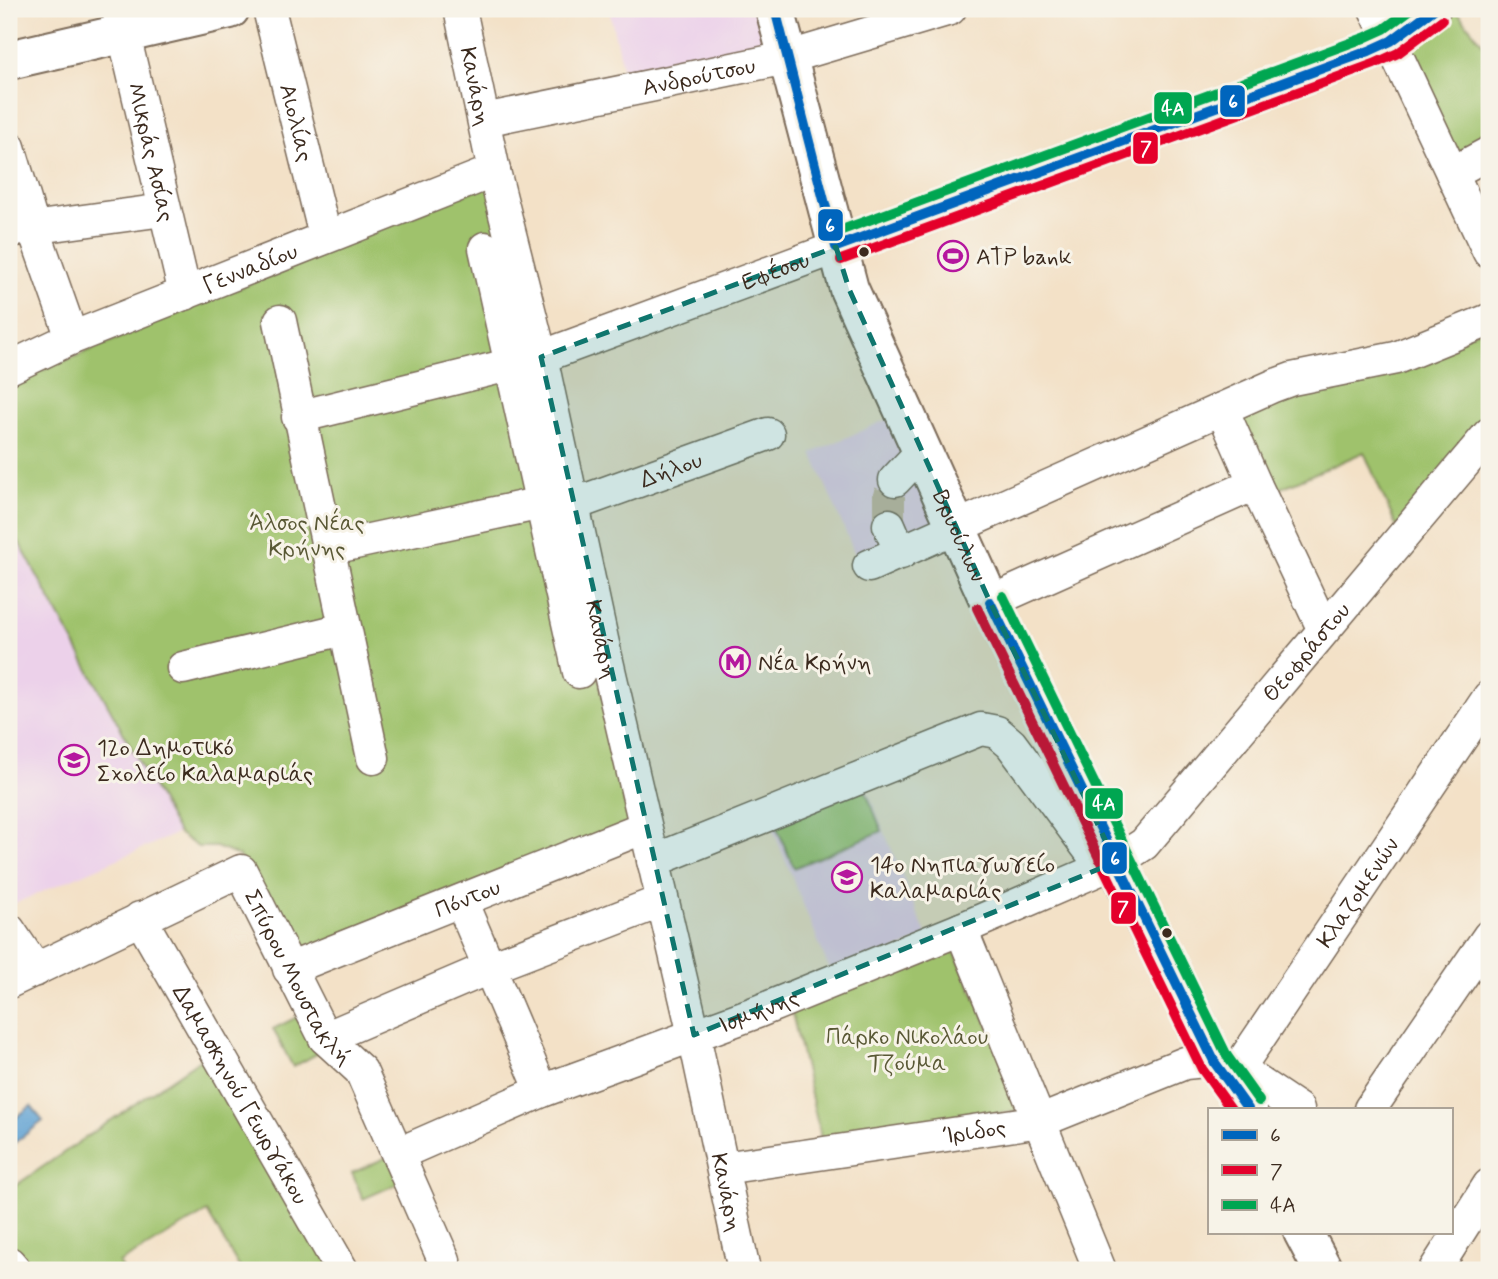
<svg xmlns="http://www.w3.org/2000/svg" width="1498" height="1279" viewBox="0 0 1498 1279" font-family="Mynerve,sans-serif">
  <rect width="100%" height="100%" fill="#f7f3e8"/>
  <filter id="ink" filterUnits="userSpaceOnUse"><feTurbulence type="fractalNoise" baseFrequency=".0143" numOctaves="2"/><feDisplacementMap in="SourceGraphic" scale="14" xChannelSelector="R" yChannelSelector="G"/><feConvolveMatrix kernelMatrix="1 2 1 2 8 2 1 2 1" color-interpolation-filters="sRGB"/></filter>
  <filter id="wash" filterUnits="userSpaceOnUse"><feTurbulence type="fractalNoise" baseFrequency=".00686" numOctaves="4" result="noise"/><feDisplacementMap in="SourceGraphic" scale="28" xChannelSelector="R" yChannelSelector="G"/><feGaussianBlur stdDeviation="1.57" result="paint"/><feColorMatrix in="noise" values="0 0 0 0 0 0 0 0 0 0 0 0 0 0 0 0 0 1.4 0 .05"/><feComposite in="paint" operator="in"/></filter>
  <g filter="url(#wash)">
    <rect width="100%" height="100%" fill="#f3e1c7"/>
    <g fill="#ecd1ea">
      <path d="M609 9H764L774 53 626 85Z"/>
      <path d="M892 417 945 522 857 559 812 453Z"/>
      <path d="M9 524 178 833 9 906Z"/>
      <path d="M863 779 927 937 832 976 768 817Z"/>
    </g>
    <g fill="#9fc26c" stroke="#6d7645" stroke-width="2">
      <path d="M1451 9H1455L1489 51V141L1458 159 1402 43Z"/>
      <path d="M488 184 599 679 629 825 296 959 239 856 216 847H198L178 833 9 524V384Z"/>
      <path d="M1489 327V423L1397 528 1364 452 1270 493 1232 413Z"/>
      <path d="M862 782 882 831 794 868 773 819Z"/>
      <path d="M949 940 1027 1108 823 1147 790 1004Z"/>
      <path d="M299 1016 326 1049 293 1067 273 1029Z"/>
      <path d="M208 1054 334 1268 241 1270 207 1212 119 1263 123 1270H28L9 1246V1190Z"/>
      <path d="M389 1156 399 1183 363 1199 352 1173Z"/>
    </g>
    <path fill="#5fa1d3" stroke="#4d6678" stroke-width="2" d="M31 1106 43 1121 9 1147V1123Z"/>
  </g>
  <g filter="url(#ink)">
    <g fill="none" stroke-linecap="round" stroke-linejoin="round">
      <path stroke="#cebca5" stroke-width="32" stroke-dasharray="32 16" stroke-linecap="butt" d="M889 525V496L895 480"/>
      <g stroke="#7b6a59" stroke-width="35">
        <g id="minor">
          <path id="s1" d="M118 9 185 294"/>
          <path id="s2" d="M269 9 325 236"/>
          <path id="s3" d="M460 9 494 171 541 357 603 644 694 1035 744 1270"/>
          <path d="M1375 9 1489 252"/>
          <path id="s4" d="M484 120 786 58 950 9"/>
          <path d="M9 147 33 227 72 338"/>
          <path d="M1452 173 1489 153"/>
          <path d="M9 231 164 210"/>
          <path d="M485 248 579 672"/>
          <path d="M280 321 373 758"/>
          <path id="s5" d="M9 368 72 338 494 171"/>
          <path id="s6" d="M298 417 541 357 1369 51 1391 41 1434 9"/>
          <path d="M895 480 912 462 926 454"/>
          <path d="M1255 484 1323 628"/>
          <path id="s7" d="M572 505 768 434"/>
          <path d="M889 525 901 553"/>
          <path d="M327 549 542 503"/>
          <path d="M869 566 1273 386 1292 379 1396 358 1489 320"/>
          <path d="M990 602 1255 484 1222 409"/>
          <path d="M183 668 344 629"/>
          <path d="M653 861 981 729 997 732 1011 744 1103 868"/>
          <path d="M461 901 542 1091"/>
          <path id="s8" d="M140 918 342 1270"/>
          <path d="M961 929 1100 1270"/>
          <path d="M9 930 36 970"/>
          <path id="s9" d="M289 969 645 827"/>
          <path id="s10" d="M9 982 241 871 325 1038 361 1071 444 1260 442 1270"/>
          <path d="M325 1038 491 967 662 901"/>
          <path d="M1238 1069 1298 1109"/>
          <path d="M1370 1109 1489 936"/>
          <path id="s11" d="M398 1154 542 1091 757 1012 961 929 1116 862 1144 844 1489 434"/>
          <path id="s12" d="M723 1168 1041 1121 1185 1063 1205 1061 1238 1069 1489 697"/>
          <path d="M9 1263 15 1270"/>
          <path d="M1435 1270 1489 1185"/>
        </g>
      </g>
      <g stroke="#7b6a59" stroke-width="42">
        <g id="major">
          <path id="s13" d="M775 9 849 289 990 602 1132 896 1215 1063 1248 1109"/>
          <path d="M9 60 230 9"/>
          <path d="M1303 1232 1323 1270"/>
        </g>
      </g>
      <use href="#minor" stroke="#fff" stroke-width="32"/>
      <use href="#major" stroke="#fff" stroke-width="38"/>
      <g stroke="#f7f3e8" stroke-width="16">
        <g id="bus-1">
          <path d="M775 9 836 247 1369 51 1391 41 1434 9"/>
          <path d="M990 602 1215 1063 1248 1109"/>
        </g>
      </g>
      <g stroke="#f7f3e8" stroke-width="16">
        <g id="bus-2">
          <path d="M841 260 1374 64 1398 53 1442 20"/>
          <path d="M977 608 1202 1069 1231 1109"/>
        </g>
      </g>
      <g stroke="#f7f3e8" stroke-width="16">
        <g id="bus-3">
          <path d="M831 234 1364 38 1384 29 1411 9"/>
          <path d="M1003 596 1227 1056 1259 1101"/>
        </g>
      </g>
      <use href="#bus-1" stroke="#0065bd" stroke-width="10"/>
      <use href="#bus-2" stroke="#e4002b" stroke-width="10"/>
      <use href="#bus-3" stroke="#00a651" stroke-width="10"/>
    </g>
  </g>
  <path fill="#0f766e" fill-opacity="0.2" stroke="#0f766e" stroke-width="5" stroke-dasharray="14 9" stroke-linejoin="round" d="M836 247 849 289 990 602 1116 862 694 1035 541 357Z"/>
  <defs>
    <g id="stadium-ring" transform="scale(1.575)"><circle r="9.5" fill="#f7f3e8" stroke="#b5179e" stroke-width="1.5"/><path d="M0-5a6.5 5 0 1 0 0 10a6.5 5 0 1 0 0-10ZM-3.5-1.8h7v3.6h-7Z" fill="#b5179e"/></g>
    <g id="metro-ring" transform="scale(1.575)"><circle r="9.5" fill="#f7f3e8" stroke="#b5179e" stroke-width="1.5"/><path d="M-5.5 5V-5H-3L0 0L3-5H5.5V5H3V-.5L0 4L-3-.5V5Z" fill="#b5179e"/></g>
    <g id="school-ring" transform="scale(1.575)"><circle r="9.5" fill="#f7f3e8" stroke="#b5179e" stroke-width="1.5"/><path d="M0-5L7-2L0 1L-7-2ZM-4 1L0 2.5L4 1V4Q0 6-4 4Z" fill="#b5179e"/></g>
  </defs>
  <g fill-rule="evenodd">
    <use href="#stadium-ring" x="953" y="256"/>
    <use href="#metro-ring" x="735" y="662"/>
    <use href="#school-ring" x="74" y="760"/>
    <use href="#school-ring" x="847" y="877"/>
  </g>
  <g fill="#3b2a1e" stroke="#f7f3e8" stroke-width="2.5">
    <circle cx="864" cy="252" r="6"/>
    <circle cx="1167" cy="933" r="6"/>
  </g>
  <g text-anchor="middle" stroke-width="6" stroke-linejoin="round" paint-order="stroke">
    <g font-size="23" fill="#3b2a1e" stroke="#f7f3e8">
      <text dy="8" stroke="none"><textPath href="#s4" startOffset="219">Ανδρούτσου</textPath></text>
      <text dy="8" stroke="none"><textPath href="#s3" startOffset="79">Κανάρη</textPath></text>
      <text dy="8" stroke="none"><textPath href="#s2" startOffset="117">Αιολίας</textPath></text>
      <text dy="8" stroke="none"><textPath href="#s1" startOffset="147">Μικράς Ασίας</textPath></text>
      <text dy="8" stroke="none"><textPath href="#s5" startOffset="261">Γενναδίου</textPath></text>
      <text dy="8" stroke="none"><textPath href="#s6" startOffset="500">Εφέσου</textPath></text>
      <text dy="8" stroke="none"><textPath href="#s7" startOffset="105">Δήλου</textPath></text>
      <text dy="8" stroke="none"><textPath href="#s13" startOffset="560">Βρυούλων</textPath></text>
      <text dy="8" stroke="none"><textPath href="#s3" startOffset="646">Κανάρη</textPath></text>
      <text dy="8" stroke="none"><textPath href="#s11" startOffset="1060">Θεοφράστου</textPath></text>
      <text dy="8" stroke="none"><textPath href="#s12" startOffset="744">Κλαζομενών</textPath></text>
      <text dy="8" stroke="none"><textPath href="#s9" startOffset="192">Πόντου</textPath></text>
      <text dy="8" stroke="none"><textPath href="#s10" startOffset="378">Σπύρου Μουστακλή</textPath></text>
      <text dy="8" stroke="none"><textPath href="#s11" startOffset="388">Ισμήνης</textPath></text>
      <text dy="8" stroke="none"><textPath href="#s8" startOffset="203">Δαμασκηνού Γεωργάκου</textPath></text>
      <text dy="8" stroke="none"><textPath href="#s12" startOffset="254">Ίριδος</textPath></text>
      <text dy="8" stroke="none"><textPath href="#s3" startOffset="1213">Κανάρη</textPath></text>
    </g>
    <g font-size="23" fill="#3b2a1e" stroke="#f7f3e8" text-anchor="start">
      <text x="976" y="264">ATP bank</text>
      <text x="758" y="670">Νέα Κρήνη</text>
      <text x="97" y="755">12ο Δημοτικό<tspan x="97" dy="26">Σχολείο Καλαμαριάς</tspan></text>
      <text x="870" y="872">14ο Νηπιαγωγείο<tspan x="870" dy="26">Καλαμαριάς</tspan></text>
    </g>
    <g font-size="23" fill="#595835" stroke="#f7f3e8">
      <text x="307" y="530">Άλσος Νέας<tspan x="307" dy="26">Κρήνης</tspan></text>
      <text x="907" y="1044">Πάρκο Νικολάου<tspan x="907" dy="26">Τζούμα</tspan></text>
    </g>
  </g>
  <g stroke="#f7f3e8" stroke-width="2.5">
    <rect x="1219" y="84" width="27" height="34" rx="7" fill="#0065bd"/>
    <rect x="1153" y="91" width="40" height="34" rx="7" fill="#00a651"/>
    <rect x="1132" y="131" width="27" height="34" rx="7" fill="#e4002b"/>
    <rect x="817" y="208" width="27" height="34" rx="7" fill="#0065bd"/>
    <rect x="1084" y="787" width="40" height="33" rx="7" fill="#00a651"/>
    <rect x="1101" y="841" width="27" height="34" rx="7" fill="#0065bd"/>
    <rect x="1110" y="891" width="27" height="34" rx="7" fill="#e4002b"/>
  </g>
  <g font-size="19" text-anchor="middle" font-weight="bold" fill="#fff">
    <text x="1233" y="108">6</text>
    <text x="1173" y="115">4Α</text>
    <text x="1146" y="155">7</text>
    <text x="830" y="232">6</text>
    <text x="1104" y="810">4Α</text>
    <text x="1115" y="865">6</text>
    <text x="1123" y="915">7</text>
  </g>
  <rect width="1498" height="1279" fill="none" stroke="#f7f3e8" stroke-width="35"/>
  <rect x="1208" y="1108" width="245" height="126" fill="#f7f3e8" stroke="#aca397" stroke-width="2"/>
  <rect x="1222" y="1130" width="35" height="10" fill="#0065bd" stroke="#aca397" stroke-width="2"/>
  <text x="1270" y="1142" font-size="21" fill="#3b2a1e">6</text>
  <rect x="1222" y="1165" width="35" height="10" fill="#e4002b" stroke="#aca397" stroke-width="2"/>
  <text x="1270" y="1178" font-size="21" fill="#3b2a1e">7</text>
  <rect x="1222" y="1200" width="35" height="10" fill="#00a651" stroke="#aca397" stroke-width="2"/>
  <text x="1270" y="1212" font-size="21" fill="#3b2a1e">4Α</text>
</svg>
